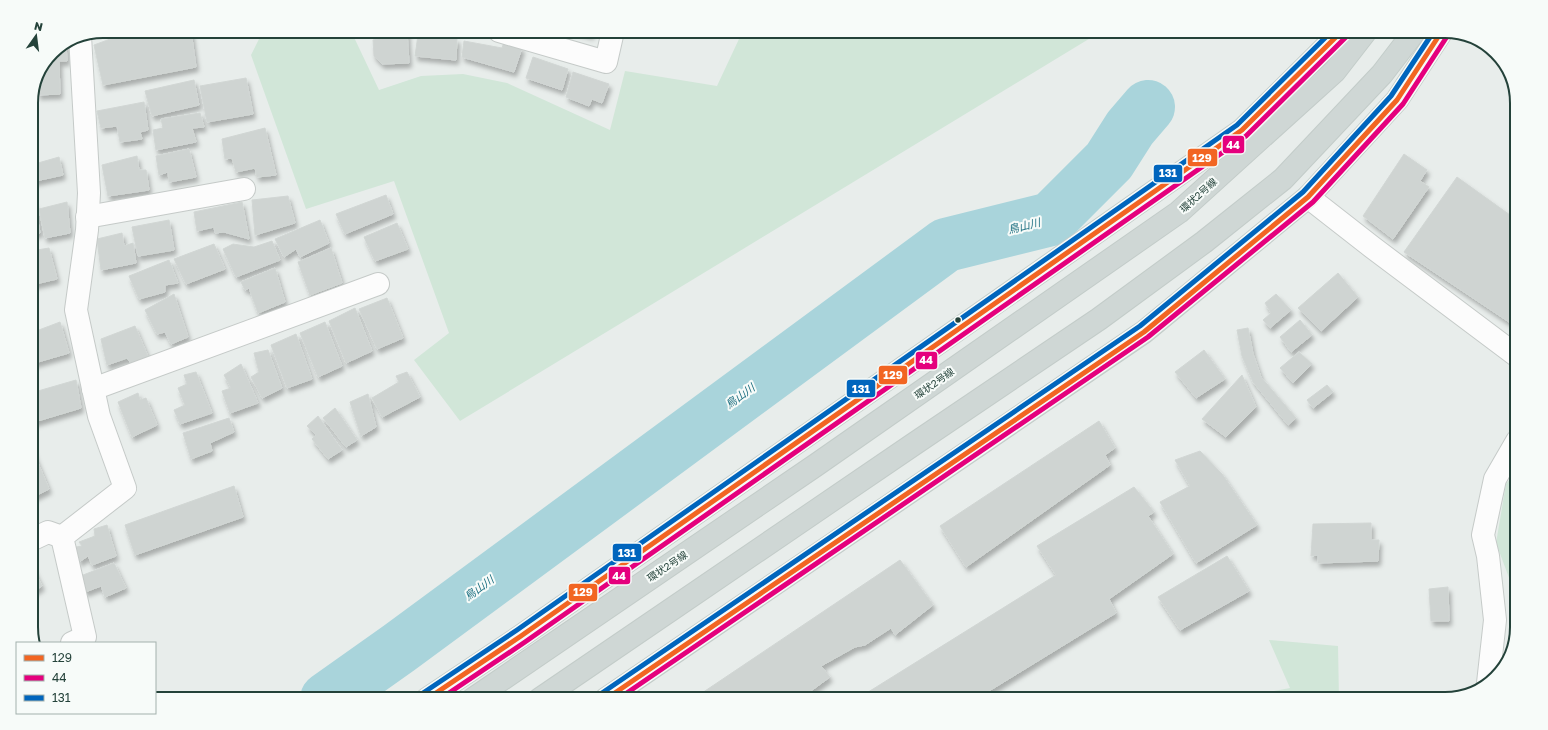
<svg xmlns="http://www.w3.org/2000/svg" width="1548" height="730" viewBox="0 0 1548 730" font-family="'Golos Text','Noto Sans JP',sans-serif">
  <defs>
    <filter id="shadow"><feDropShadow dx="2.5" dy="4.5" stdDeviation="2" flood-color="#0004"/></filter>
  </defs>
  <rect width="100%" height="100%" fill="#e8edeb"/>
  <g fill="#d1e6d8">
    <path d="M263 31H351L379 90 421 76 463 74 507 83 610 130 625 71 717 86 739 39 740 31H1102L460 421 414 360 449 333 394 181 306 209 251 55Z"/>
    <path d="M1517 470V599L1496 543 1506 484Z"/>
    <path d="M1269 640 1338 646 1339 699H1230L1290 688Z"/>
  </g>
  <g fill="none" stroke-linecap="round" stroke-linejoin="round">
    <path stroke="#a9d4db" stroke-width="54" d="M327 699 399 648 946 245 1051 219 1109 161 1130 128 1148 107"/>
  </g>
  <g fill="#cfd4d2" stroke="#d1d6d4" filter="url(#shadow)">
    <path d="M120 31H191L196 67 103 85 94 45 121 35Z"/>
    <path d="M394 31H407L409 63 382 64 374 56 373 40 394 36Z"/>
    <path d="M576 31H592L591 35Z"/>
    <path d="M418 35 457 39 456 60 415 56Z"/>
    <path d="M464 41 502 48 504 42 522 48 514 72 462 57Z"/>
    <path d="M66 43 67 61H59L60 94 38 95V84L52 52Z"/>
    <path d="M533 57 568 69 562 90 526 78Z"/>
    <path d="M573 72 609 84 602 103 592 99 589 106 566 97Z"/>
    <path d="M246 78 253 114 207 122 200 86Z"/>
    <path d="M194 80 199 105 152 116 145 91Z"/>
    <path d="M144 102 148 130 140 132 142 139 120 142 117 126 101 128 97 111Z"/>
    <path d="M200 113 204 127 192 128 196 142 156 150 153 130 163 128 161 119Z"/>
    <path d="M265 128 276 175 257 177 255 168 236 172 232 158 225 159 222 139Z"/>
    <path d="M189 149 196 177 169 182 168 172 159 175 156 156Z"/>
    <path d="M1404 154 1427 170 1420 181 1429 187 1393 239 1363 216Z"/>
    <path d="M137 156 139 170H146L149 190 108 196 102 165Z"/>
    <path d="M59 157 63 175 31 182V165Z"/>
    <path d="M1457 177 1517 220V310L1509 322 1404 252Z"/>
    <path d="M386 195 393 214 345 234 336 214Z"/>
    <path d="M288 196 295 223 255 235 252 200Z"/>
    <path d="M67 202 70 233 45 238 39 209Z"/>
    <path d="M242 202 249 239 224 232 215 233 214 227 197 231 194 212Z"/>
    <path d="M35 204 40 233 31 234V205Z"/>
    <path d="M169 220 174 250 138 256 132 227Z"/>
    <path d="M320 220 329 243 300 257 296 249 284 257 275 239Z"/>
    <path d="M397 223 408 249 375 261 364 237Z"/>
    <path d="M122 233 124 246 133 243 136 263 101 270 97 239Z"/>
    <path d="M272 241 280 260 236 277 223 249 233 244 254 247Z"/>
    <path d="M214 244 225 269 186 284 174 259Z"/>
    <path d="M49 248 57 279 31 285V251Z"/>
    <path d="M331 248 342 283 310 295 298 262Z"/>
    <path d="M169 260 178 283 165 285V292L139 299 129 276Z"/>
    <path d="M275 268 285 302 258 313 249 288 245 290 241 282Z"/>
    <path d="M1338 273 1358 297 1321 331 1298 308Z"/>
    <path d="M174 294 188 337 171 344 165 332 157 334 145 310Z"/>
    <path d="M1276 294 1291 310 1270 328 1263 320 1271 313 1265 303Z"/>
    <path d="M387 298 403 338 377 349 359 309Z"/>
    <path d="M355 308 372 351 346 363 329 321Z"/>
    <path d="M1300 320 1312 335 1291 352 1280 337Z"/>
    <path d="M60 322 69 353 31 364V333Z"/>
    <path d="M325 322 342 366 318 377 300 333Z"/>
    <path d="M135 326 149 359 132 365 127 358 107 365 101 339Z"/>
    <path d="M1248 328 1253 354 1261 377 1296 418 1288 425 1253 382 1242 356 1237 330Z"/>
    <path d="M296 334 312 379 287 388 271 345Z"/>
    <path d="M268 350 282 388 262 398 251 377 259 372 254 353Z"/>
    <path d="M1204 350 1225 379 1196 398 1175 372Z"/>
    <path d="M1299 352 1312 364 1293 383 1280 368Z"/>
    <path d="M241 364 258 403 230 413 222 391 231 388 224 375Z"/>
    <path d="M196 372 212 413 180 424 174 410 185 405 178 388 187 384 184 375Z"/>
    <path d="M407 372 420 397 382 417 372 398 399 382 396 376Z"/>
    <path d="M1242 375 1256 407 1226 437 1202 419Z"/>
    <path d="M76 380 81 408 31 423V393Z"/>
    <path d="M1327 385 1333 392 1313 408 1307 400Z"/>
    <path d="M138 393 140 400 146 398 157 425 132 437 118 402Z"/>
    <path d="M368 394 376 427 361 436 350 402Z"/>
    <path d="M335 408 357 440 346 447 323 418Z"/>
    <path d="M318 416 342 450 328 459 312 439 316 435 307 426Z"/>
    <path d="M229 418 234 432 210 443 212 451 191 459 183 433Z"/>
    <path d="M1099 421 1115 448 1105 455 1110 465 966 567 940 526Z"/>
    <path d="M31 449H32L49 489 31 498Z"/>
    <path d="M1200 451 1222 474 1257 525 1196 563 1160 502 1190 486 1175 460Z"/>
    <path d="M234 486 243 517 135 555 125 525Z"/>
    <path d="M1134 487 1154 512 1148 516 1173 554 1109 599 1116 613 976 699H857L1056 575 1037 546Z"/>
    <path d="M1371 523V540H1379L1378 561 1318 563V555L1311 556 1313 524Z"/>
    <path d="M107 525 116 556 92 565 88 556 79 562 76 547 82 546 79 542 95 536 94 529Z"/>
    <path d="M1227 556 1249 591 1180 630 1158 597Z"/>
    <path d="M900 560 933 605 895 635 891 628 865 645 855 647 821 666 830 677 800 699H693Z"/>
    <path d="M114 563 126 588 105 597 101 586 85 592 78 577Z"/>
    <path d="M31 564 42 586 31 593Z"/>
    <path d="M1448 587 1449 621H1431L1429 589Z"/>
  </g>
  <g fill="none" stroke-linecap="round" stroke-linejoin="round">
    <g stroke="#c5cac8" stroke-width="24">
      <g id="street">
        <path d="M499 31 606 62 613 31"/>
        <path d="M1308 197 1372 247 1517 356"/>
        <path d="M87 217 244 189"/>
        <path d="M93 389 378 284"/>
        <path d="M31 540 48 532 62 537"/>
        <path d="M72 643 85 637 62 537 125 488 99 416 76 310 87 230 89 193 80 36"/>
        <path d="M1488 683 1495 620 1488 556 1483 535 1495 479 1517 441"/>
      </g>
    </g>
    <g stroke="#c3ccc9" stroke-width="24">
      <g id="primary">
        <path d="M427 699 521 636 1242 130 1342 31"/>
        <path d="M473 699 816 465 1179 212 1335 71 1366 31"/>
        <path d="M540 699 914 444 1099 319 1204 242 1283 179 1382 74 1415 31"/>
        <path d="M606 699 1144 332 1308 197 1397 100 1442 31"/>
      </g>
    </g>
    <use href="#street" stroke="#fcfcfc" stroke-width="22"/>
    <use href="#primary" stroke="#cfd7d5" stroke-width="22"/>
    <g stroke="#f7fbf9" stroke-width="8">
      <g id="bus-1">
        <path d="M427 699 521 636 1242 130 1342 31"/>
        <path d="M606 699 1144 332 1308 197 1397 100 1442 31"/>
      </g>
    </g>
    <g stroke="#f7fbf9" stroke-width="8">
      <g id="bus-2">
        <path d="M440 699 525 642 1246 136 1347 36"/>
        <path d="M618 699 1148 337 1313 202 1403 104 1448 35"/>
      </g>
    </g>
    <g stroke="#f7fbf9" stroke-width="8">
      <g id="bus-3">
        <path d="M423 693 517 630 1237 125 1332 31"/>
        <path d="M602 693 1140 326 1303 192 1391 96 1434 31"/>
      </g>
    </g>
    <use href="#bus-1" stroke="#f26522" stroke-width="5"/>
    <use href="#bus-2" stroke="#e5007d" stroke-width="5"/>
    <use href="#bus-3" stroke="#0065bd" stroke-width="5"/>
  </g>
  <circle fill="#24423a" stroke="#f7fbf9" stroke-width="1.5" cx="958" cy="320" r="3.5"/>
  <g text-anchor="middle" stroke-width="4" stroke-linejoin="round" paint-order="stroke">
    <g font-size="10" fill="#24423a" stroke="#f7fbf9">
      <text transform="translate(1198 195) rotate(-42)" y="4">環状2号線</text>
      <text transform="translate(934 383) rotate(-35)" y="4">環状2号線</text>
      <text transform="translate(667 566) rotate(-34)" y="4">環状2号線</text>
    </g>
    <g font-size="11" font-style="italic" fill="#1c6f80" stroke="#f7fbf9">
      <text transform="translate(1024 226) rotate(-14)" y="4">鳥山川</text>
      <text transform="translate(740 396) rotate(-36)" y="4">鳥山川</text>
      <text transform="translate(479 588) rotate(-36)" y="4">鳥山川</text>
    </g>
  </g>
  <path d="M0 0H1548V730H0ZM103 38H1445A65 65 0 0 1 1510 103V627A65 65 0 0 1 1445 692H103A65 65 0 0 1 38 627V103A65 65 0 0 1 103 38Z" fill="#f7fbf9" fill-rule="evenodd"/>
  <path fill="none" stroke="#24423a" stroke-width="2" d="M103 38H1445A65 65 0 0 1 1510 103V627A65 65 0 0 1 1445 692H103A65 65 0 0 1 38 627V103A65 65 0 0 1 103 38Z"/>
  <g stroke="#f7fbf9" stroke-width="1.5">
    <rect x="1222" y="135" width="23" height="19" rx="4" fill="#e5007d"/>
    <rect x="1187" y="148" width="31" height="19" rx="4" fill="#f26522"/>
    <rect x="1153" y="164" width="30" height="19" rx="4" fill="#0065bd"/>
    <rect x="915" y="351" width="23" height="19" rx="4" fill="#e5007d"/>
    <rect x="878" y="365" width="30" height="20" rx="4" fill="#f26522"/>
    <rect x="846" y="379" width="30" height="19" rx="4" fill="#0065bd"/>
    <rect x="612" y="543" width="30" height="19" rx="4" fill="#0065bd"/>
    <rect x="608" y="566" width="23" height="19" rx="4" fill="#e5007d"/>
    <rect x="568" y="583" width="30" height="19" rx="4" fill="#f26522"/>
  </g>
  <g font-size="11" text-anchor="middle" font-weight="bold" fill="#fff">
    <text x="1233" y="149">44</text>
    <text x="1202" y="162">129</text>
    <text x="1168" y="177">131</text>
    <text x="926" y="364">44</text>
    <text x="893" y="379">129</text>
    <text x="861" y="393">131</text>
    <text x="627" y="557">131</text>
    <text x="619" y="580">44</text>
    <text x="583" y="596">129</text>
  </g>
  <rect x="16" y="642" width="140" height="72" fill="#f7fbf9" stroke="#a3b1ad"/>
  <rect x="24" y="655" width="20" height="6" fill="#f26522" stroke="#a3b1ad"/>
  <text x="52" y="662" font-size="12" fill="#24423a">129</text>
  <rect x="24" y="675" width="20" height="6" fill="#e5007d" stroke="#a3b1ad"/>
  <text x="52" y="682" font-size="12" fill="#24423a">44</text>
  <rect x="24" y="695" width="20" height="6" fill="#0065bd" stroke="#a3b1ad"/>
  <text x="52" y="702" font-size="12" fill="#24423a">131</text>
  <g transform="translate(36 36) rotate(14)" stroke="#f7fbf9" stroke-width="3" paint-order="stroke">
  <path d="M0-3L7 15L0 10L-7 15Z" fill="#24423a"/>
  <text y="-6" font-size="11" font-weight="bold" text-anchor="middle" fill="#24423a">N</text>
  </g>
</svg>
